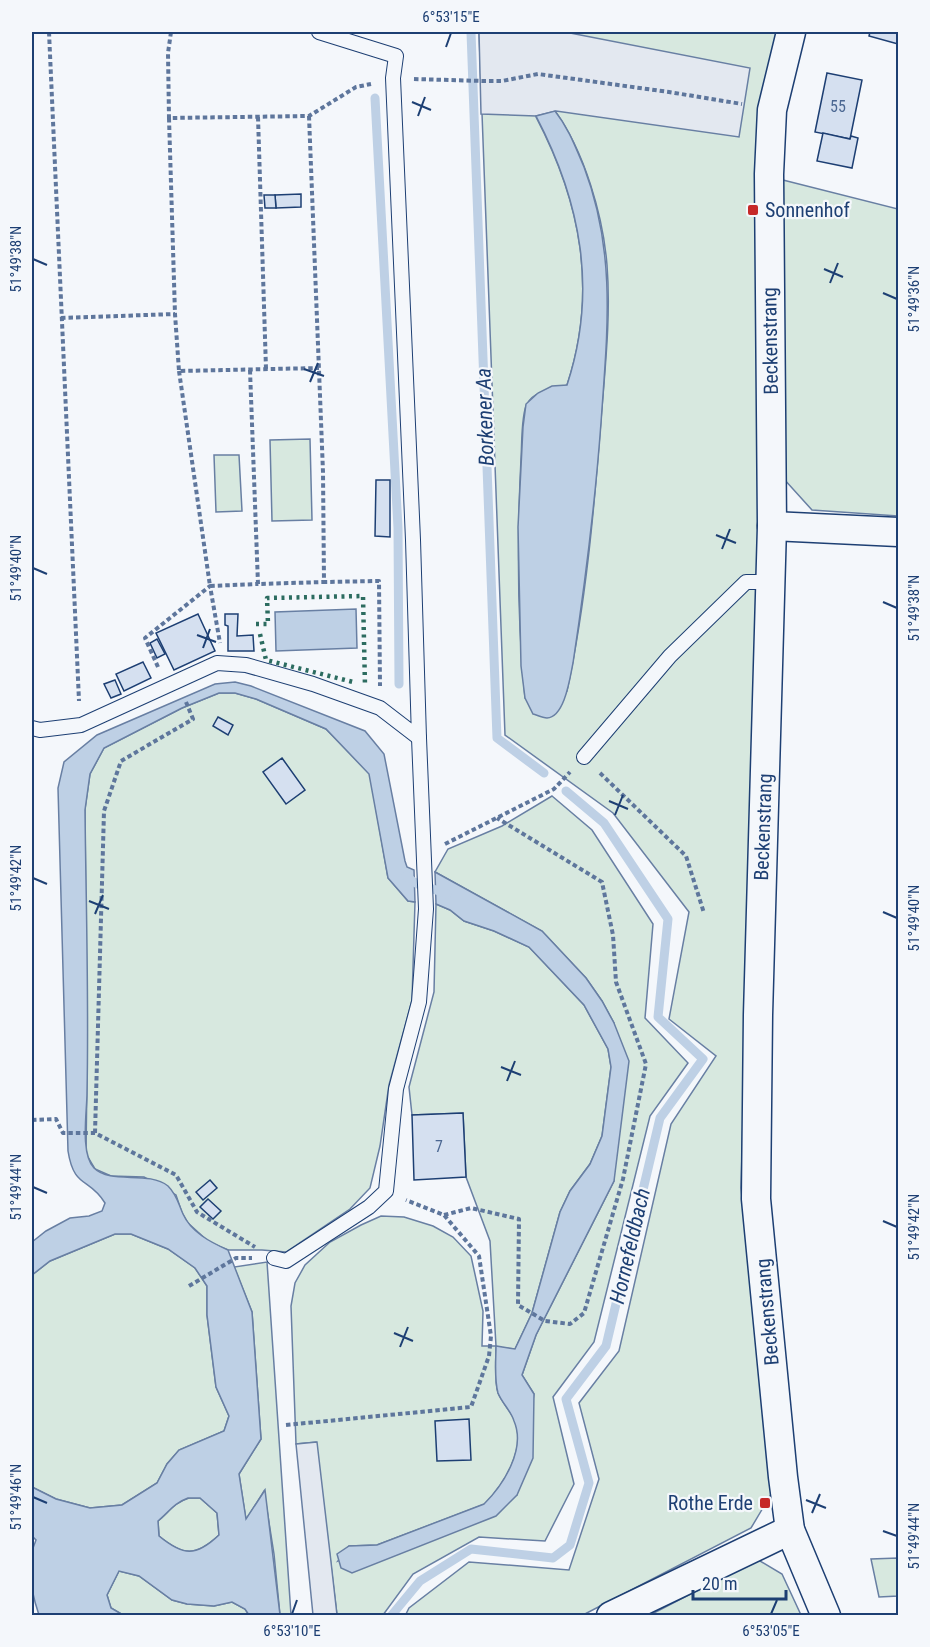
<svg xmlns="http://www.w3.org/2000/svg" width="930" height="1647" viewBox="0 0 930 1647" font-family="'Roboto Condensed',sans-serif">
  <rect width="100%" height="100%" fill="#f4f7fb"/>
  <g fill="#d7e8df" stroke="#687fa3" stroke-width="1.5" fill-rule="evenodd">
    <path d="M479 32H779L759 569 741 1188 773 1491 751 1528 583 1615 405 1616 409 1608 469 1562 569 1570 599 1479 579 1403 619 1351 671 1124 716 1056 669 1019 689 912 613 813 505 735ZM555 111C584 151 603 215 607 265 611 316 605 368 601 420 594 510 586 602 567 691L525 698C517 619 517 538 521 459 522 446 521 414 527 404 534 390 554 389 567 385 598 291 581 203 536 117Z"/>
    <path d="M779 179 898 209V516L812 510 783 478Z"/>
    <path d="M310 439 312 520 272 521 270 440Z"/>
    <path d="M214 455H239L242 511 216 512Z"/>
    <path d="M219 693H235L256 699 326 729 370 774 388 878 408 901 415 902 412 1000 389 1085 380 1146 370 1188 350 1209 286 1252 262 1250H228L209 1242 188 1223 182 1213 176 1195 144 1177 111 1176 95 1169 86 1154 87 1075 85 809 90 774 104 748 182 708Z"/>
    <path d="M552 796 592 830 653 924 645 1018 688 1063 650 1116 594 1342 553 1397 574 1484 545 1541 479 1537 413 1574 383 1615H337L316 1442 296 1444 291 1306 295 1283 305 1265 330 1242 361 1225 381 1216 404 1217 433 1226 453 1237 471 1256 483 1311 482 1346H496L490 1241 466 1177 463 1113 412 1115 409 1087 434 992 436 904 450 910 464 921 494 931 529 947 584 1005 608 1049 611 1067 602 1136 590 1164 570 1191 560 1212 532 1313 515 1349 496 1347C496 1360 494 1380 498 1393 502 1403 511 1411 515 1421 526 1449 504 1484 485 1504L377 1545 349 1546 338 1561 517 1495 534 1394 522 1375 536 1335 614 1181V1023L602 1001 586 978 542 931 435 872 448 849 502 826Z"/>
    <path d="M115 1234H131L168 1249 195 1268 207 1286V1315L216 1387 229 1416 224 1431 179 1450 167 1464 157 1483 122 1505 90 1508 56 1499 32 1487V1275L50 1261Z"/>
    <path d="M267 1262 291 1615H280L274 1554 264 1491 246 1520 239 1474 261 1439 252 1312 234 1267Z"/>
    <path d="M189 1498H200L217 1513 219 1535C195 1557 184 1556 159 1536L158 1521C170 1511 173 1503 189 1498Z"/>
    <path d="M755 1558 782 1574 801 1615 648 1616 746 1565Z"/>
    <path d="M898 1558V1596L879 1597 871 1559Z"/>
    <path d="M119 1571 139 1576 172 1600 187 1604 214 1606 232 1602 245 1609 249 1615H123L111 1608 107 1595Z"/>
  </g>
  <g fill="#e3e8f0" stroke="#687fa3" stroke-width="1.5">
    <path d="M479 32H565L750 68 739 137 556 111 536 116 481 114Z"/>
    <path d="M317 1442 330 1553 337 1615H313L296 1444Z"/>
  </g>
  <g fill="#bed0e5" stroke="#687fa3" stroke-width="1.5" fill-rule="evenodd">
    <path d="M555 111C569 129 575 146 584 167 617 254 607 334 601 423 595 504 585 584 573 663 570 677 565 717 547 718 542 718 537 715 533 714L525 698 521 666 518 527 523 427 526 404 538 393 552 386 567 385C598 291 581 202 536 116Z"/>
    <path d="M356 609 357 648 276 651 275 612Z"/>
    <path d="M235 682 251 686 365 731 384 754 405 861 407 867 414 870 415 902 408 901 388 878 369 774 326 729 256 699 235 693H219L182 708 104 748 90 774 85 810C86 904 89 998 87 1093 87 1112 80 1153 94 1168 111 1185 148 1170 168 1186 177 1195 178 1203 183 1214 191 1232 210 1242 228 1250L252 1312 261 1439 239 1474 246 1519 265 1490 280 1615H249L245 1609 232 1602 214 1606 187 1604 172 1600 139 1576 119 1571 107 1595 111 1608 123 1615H39C31 1592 26 1563 36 1540L32 1536V1487L56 1499 90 1508 122 1505 157 1483 167 1464 179 1450 224 1431 229 1416 216 1387 207 1315V1286L195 1268 168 1249 131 1234H115L50 1261 32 1275V1242L46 1231 70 1218 89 1216 102 1211 105 1203C89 1177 74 1189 68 1151L58 788 64 762 97 735 215 684ZM188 1498H200L217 1513 219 1535C196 1557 183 1556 159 1536L158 1521C169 1512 174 1503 188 1498Z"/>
    <path d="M435 872 542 931 586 978 602 1001 614 1023 629 1061 614 1181 536 1335 522 1375 534 1394 533 1458 517 1495 496 1516 352 1573 341 1568 337 1554 349 1546 377 1545 484 1504C504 1484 526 1449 514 1421 511 1411 502 1403 498 1393 494 1379 496 1360 496 1346L515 1349 532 1313 560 1212 570 1191 590 1164 602 1136 611 1067 608 1049 584 1005 529 947 494 931 464 921 450 910 436 904Z"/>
  </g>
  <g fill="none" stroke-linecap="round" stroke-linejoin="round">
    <g stroke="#bed0e5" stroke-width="9">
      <path d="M471 32 497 738 544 773"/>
      <path d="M375 98 398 528 399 684"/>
      <path d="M406 876C418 888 432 887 447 894"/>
      <path d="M391 1616 420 1581 471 1549 553 1558 570 1545 589 1483 566 1399 606 1346 660 1118 703 1059 658 1017 668 919 604 823 566 791"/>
    </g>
  </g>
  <g fill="#d5e0f0" stroke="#1d3f73" stroke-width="1.5">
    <path d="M870 32H898V44L869 36Z"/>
    <path d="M827 73 862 80 850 139 815 132Z"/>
    <path d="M823 133 850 139 851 136 858 138 852 168 817 161Z"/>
    <path d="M301 194V207L276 208 275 195Z"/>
    <path d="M264 195H275L276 208H265Z"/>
    <path d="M376 480H390V537L375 536Z"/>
    <path d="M198 614 215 651 174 670 156 633Z"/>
    <path d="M225 614H238L237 636 253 635 254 651H228V626L225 625Z"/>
    <path d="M157 639 165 654 157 658 150 643Z"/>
    <path d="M143 662 151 678 124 691 116 674Z"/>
    <path d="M115 680 121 694 111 698 104 684Z"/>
    <path d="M218 717 233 725 228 735 213 726Z"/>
    <path d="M282 758 305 790 286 804 263 772Z"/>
    <path d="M463 1113 466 1177 414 1180 412 1115Z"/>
    <path d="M210 1180 217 1188 203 1200 196 1192Z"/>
    <path d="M208 1199 221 1211 213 1219 200 1207Z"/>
    <path d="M469 1419 471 1460 437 1461 435 1421Z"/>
  </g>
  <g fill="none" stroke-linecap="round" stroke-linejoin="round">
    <g stroke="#1d3f73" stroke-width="16">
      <g id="lane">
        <path d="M32 728 40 730 81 725 217 663 246 665 313 684 380 708 419 738 413 540 393 78 396 56 319 32"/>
        <path d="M584 757 670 656 746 582H770"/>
        <path d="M274 1258 286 1261 369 1207 386 1191 396 1089 419 1002 426 909 419 738"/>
      </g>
    </g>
    <g stroke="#1d3f73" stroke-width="31">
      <g id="street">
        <path d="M791 32 772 110 769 174 772 526 758 1015 756 1199 783 1477 790 1530 826 1616"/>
        <path d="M772 526 898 532"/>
        <path d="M611 1616 790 1530"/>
      </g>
    </g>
    <g stroke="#5e769c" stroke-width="4" stroke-dasharray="4.5 3" stroke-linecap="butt">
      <path d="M49 32 79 701"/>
      <path d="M171 32 168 53 169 118 309 116 356 87 371 84"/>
      <path d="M414 79 484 81H502L538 74 669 92 742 104"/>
      <path d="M309 116 323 472 324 582 379 581 380 686"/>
      <path d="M258 117 266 369"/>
      <path d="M169 118 175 314 179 371 319 368"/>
      <path d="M61 318 175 314"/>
      <path d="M250 370 258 584 324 582"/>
      <path d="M179 371 210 586 258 584"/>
      <path d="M158 667 145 638 210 586 220 643"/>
      <path d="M600 773 686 856 704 913"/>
      <path d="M445 844 554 789 570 772"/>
      <path d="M32 1120 56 1119 63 1133H95L176 1175 197 1212 255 1247"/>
      <path d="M95 1133 104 811 121 761 193 719 186 702"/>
      <path d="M444 1215 471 1208 519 1219 518 1305 545 1321 570 1324 584 1313 623 1179 646 1064 616 982 613 935 602 882 497 818"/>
      <path d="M189 1286 236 1258H252"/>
      <path d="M286 1425 471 1407 489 1356 491 1336 479 1256 444 1215 406 1200"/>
    </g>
    <use href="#lane" stroke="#f4f7fb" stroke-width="14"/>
    <use href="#street" stroke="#f4f7fb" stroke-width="28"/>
    <g stroke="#2c6c60" stroke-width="4.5" stroke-dasharray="3 4.5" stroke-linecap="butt">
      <path d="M256 624H268L267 598 363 596 365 686"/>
      <path d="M260 634 266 660 353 682"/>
    </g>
  </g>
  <path fill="none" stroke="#1d3f73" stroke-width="2" d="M446 47 451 33M412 102 431 110M418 116 425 97M33 259 47 265M824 269 843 277M830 283 838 263M883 293 897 299M304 369 324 376M310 382 318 363M716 535 736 543M722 549 730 529M33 568 47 574M883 602 897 608M197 635 216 642M203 648 210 629M609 801 628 809M615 815 623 795M33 878 47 884M89 901 109 909M883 912 897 918M95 914 103 895M501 1067 521 1075M507 1081 515 1061M33 1187 47 1193M883 1221 897 1227M394 1333 413 1341M400 1347 408 1327M33 1497 47 1503M806 1500 826 1508M812 1513 820 1494M883 1531 897 1536M292 1614 297 1600M771 1614 777 1600"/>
  <g fill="#c62828" stroke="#f4f7fb" stroke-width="2">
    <rect x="747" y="204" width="12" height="12" rx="3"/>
    <rect x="759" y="1497" width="12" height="12" rx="3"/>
  </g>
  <g text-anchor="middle" stroke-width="4.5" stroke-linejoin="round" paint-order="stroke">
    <g font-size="16" fill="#4b6792">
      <text x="838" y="112">55</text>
      <text x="439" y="1152">7</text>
    </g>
    <g font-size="20" fill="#1d3f73" stroke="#f4f7fb" text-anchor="start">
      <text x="765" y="217">Sonnenhof</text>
      <text x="753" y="1510" text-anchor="end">Rothe Erde</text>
    </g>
    <g font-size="20" fill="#1d3f73" stroke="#f4f7fb">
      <text transform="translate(770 341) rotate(-91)" y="7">Beckenstrang</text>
      <text transform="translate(763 827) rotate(-88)" y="7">Beckenstrang</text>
      <text transform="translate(767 1312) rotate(-95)" y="7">Beckenstrang</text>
    </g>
    <g font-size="21" font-style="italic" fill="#1d3f73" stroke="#f4f7fb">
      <text transform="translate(485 417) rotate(-92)" y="7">Borkener Aa</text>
      <text transform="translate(630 1246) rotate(-77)" y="7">Hornefeldbach</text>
    </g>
  </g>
  <rect width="930" height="1647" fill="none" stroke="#f4f7fb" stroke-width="66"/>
  <path d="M693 1590v9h93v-9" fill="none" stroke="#1d3f73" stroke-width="3"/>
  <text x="702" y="1590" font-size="18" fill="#1d3f73" stroke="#f4f7fb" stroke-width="4.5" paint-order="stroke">20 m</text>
  <rect x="33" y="33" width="864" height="1581" fill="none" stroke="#1d3f73" stroke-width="2"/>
  <g font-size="15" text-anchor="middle" fill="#1d3f73">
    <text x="451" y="22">6°53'15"E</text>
    <text transform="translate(16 259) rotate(-90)" y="5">51°49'38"N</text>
    <text transform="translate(914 299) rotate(-90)" y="5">51°49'36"N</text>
    <text transform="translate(16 568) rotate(-90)" y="5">51°49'40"N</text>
    <text transform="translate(914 608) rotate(-90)" y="5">51°49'38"N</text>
    <text transform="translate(16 878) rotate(-90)" y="5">51°49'42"N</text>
    <text transform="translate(914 918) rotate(-90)" y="5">51°49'40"N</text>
    <text transform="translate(16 1187) rotate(-90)" y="5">51°49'44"N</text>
    <text transform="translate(914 1227) rotate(-90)" y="5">51°49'42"N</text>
    <text transform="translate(16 1497) rotate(-90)" y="5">51°49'46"N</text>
    <text transform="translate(914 1536) rotate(-90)" y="5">51°49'44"N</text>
    <text x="292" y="1636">6°53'10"E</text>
    <text x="771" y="1636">6°53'05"E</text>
  </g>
</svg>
